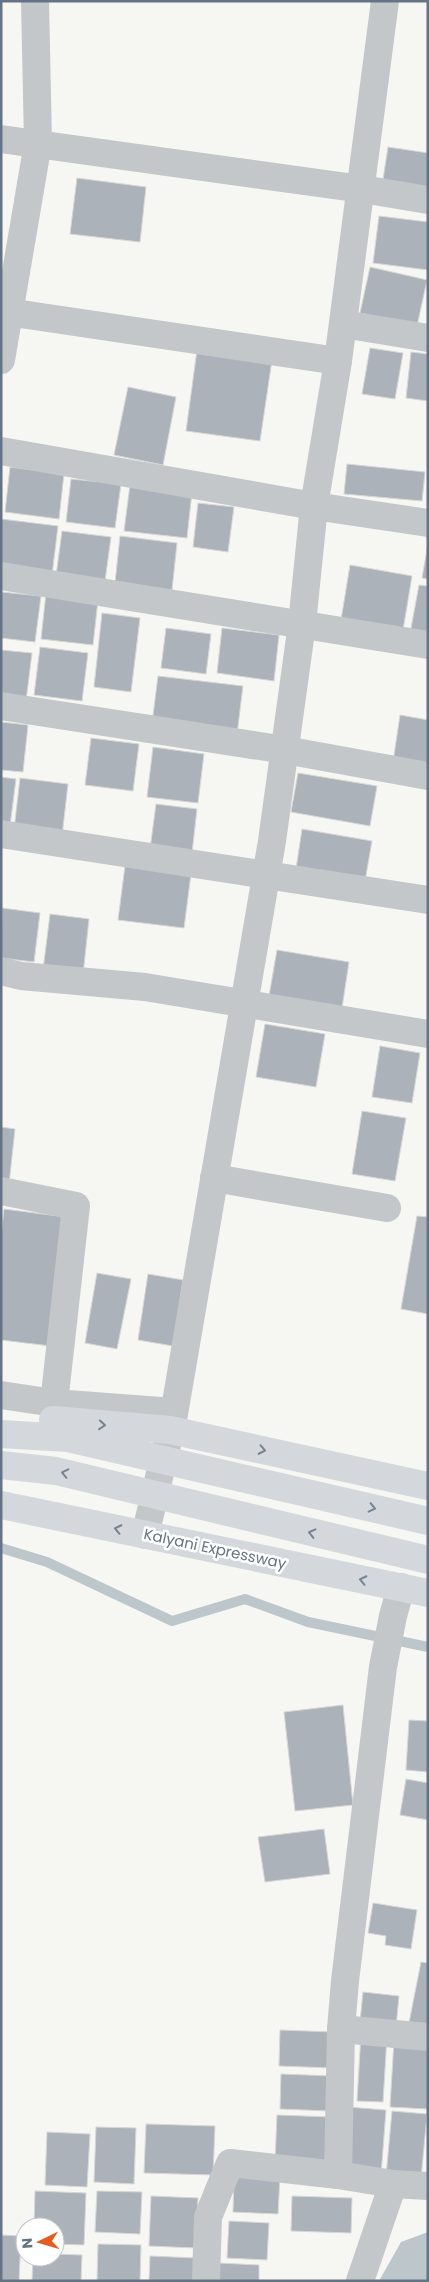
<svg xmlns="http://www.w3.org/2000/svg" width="429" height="2282" viewBox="0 0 429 2282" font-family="Poppins,sans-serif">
  <rect width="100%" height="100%" fill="#f6f6f2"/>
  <path fill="#bcc6cb" d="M428 2232V2281H379L401 2242Z"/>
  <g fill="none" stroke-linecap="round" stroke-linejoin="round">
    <path stroke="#bcc6cb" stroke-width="10" d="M1 1548 47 1562 172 1621 245 1599 308 1622 428 1647"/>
  </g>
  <g fill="#acb2b9" stroke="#d7d7d5">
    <path d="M388 147 428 153V193L382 186Z"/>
    <path d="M77 178 146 187 140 242 70 234Z"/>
    <path d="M379 216 428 222V270L373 263Z"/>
    <path d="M370 267 427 280 417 326 360 313Z"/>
    <path d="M370 348 403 353 395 399 362 394Z"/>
    <path d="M197 350 272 360 260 441 186 431Z"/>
    <path d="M411 352 428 354V401L406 398Z"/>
    <path d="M128 387 176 397 163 465 114 455Z"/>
    <path d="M347 464 425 472 422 501 344 494Z"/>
    <path d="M10 467 64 474 59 519 5 512Z"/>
    <path d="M71 479 121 484 115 528 66 522Z"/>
    <path d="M130 485 192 492 187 538 124 531Z"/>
    <path d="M198 503 234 507 228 552 193 547Z"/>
    <path d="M1 519 58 526 52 575 1 569Z"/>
    <path d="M62 531 111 537 105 581 56 576Z"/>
    <path d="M120 536 177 543 172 590 115 583Z"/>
    <path d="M428 544V579L422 578Z"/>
    <path d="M350 565 412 576 403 630 341 620Z"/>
    <path d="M419 585 428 586V643L409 639Z"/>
    <path d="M1 592 41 596 35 642 1 638Z"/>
    <path d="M46 593 98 600 93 645 41 639Z"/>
    <path d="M102 613 140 618 131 692 94 687Z"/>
    <path d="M166 628 211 634 206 674 161 668Z"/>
    <path d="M222 628 279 635 274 681 217 673Z"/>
    <path d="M40 647 88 653 82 701 34 695Z"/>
    <path d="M1 650 32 653 26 701 1 698Z"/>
    <path d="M158 676 243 686 237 734 152 723Z"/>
    <path d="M400 715 428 720V768L393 762Z"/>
    <path d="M1 722 28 725 23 772 1 770Z"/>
    <path d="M91 738 139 744 133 791 85 785Z"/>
    <path d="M153 747 204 754 198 803 147 797Z"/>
    <path d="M298 773 377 786 370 826 291 812Z"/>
    <path d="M1 777 16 779 10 826 1 825Z"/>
    <path d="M20 778 68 784 62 836 14 830Z"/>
    <path d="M156 804 197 809 191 862 149 857Z"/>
    <path d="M302 829 372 841 365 881 296 869Z"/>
    <path d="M125 866 191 874 184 928 118 920Z"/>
    <path d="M2 908 40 913 34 962 1 958Z"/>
    <path d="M50 914 89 919 83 975 43 970Z"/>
    <path d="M277 950 349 962 342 1008 269 996Z"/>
    <path d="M265 1024 325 1034 316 1087 256 1077Z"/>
    <path d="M380 1046 420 1053 412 1103 372 1097Z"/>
    <path d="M362 1111 406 1118 395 1181 352 1174Z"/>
    <path d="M1 1127 15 1129 9 1184H1Z"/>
    <path d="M4 1209 74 1218 59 1347 1 1340V1236Z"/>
    <path d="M417 1216 428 1217V1314L401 1309Z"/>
    <path d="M97 1273 131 1279 117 1349 85 1343Z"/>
    <path d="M148 1274 183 1280 173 1346 138 1340Z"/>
    <path d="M343 1705 353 1805 295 1811 284 1712Z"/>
    <path d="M409 1720 428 1721V1772L406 1770Z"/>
    <path d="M406 1779 428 1783V1820L400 1815Z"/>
    <path d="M324 1829 330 1874 265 1882 258 1837Z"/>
    <path d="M373 1903 417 1910 411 1949 385 1945 386 1936 368 1933Z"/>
    <path d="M421 1962 428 1963V2032L408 2028Z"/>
    <path d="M363 1992 399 1996 396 2027 360 2022Z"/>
    <path d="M280 2030 334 2032 333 2068 279 2066Z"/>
    <path d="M361 2034 387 2036 383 2102 357 2101Z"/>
    <path d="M394 2040 428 2043V2109L390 2107Z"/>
    <path d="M281 2074 332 2076 330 2111 280 2109Z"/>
    <path d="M348 2107 386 2110 381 2175 343 2172Z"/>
    <path d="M392 2111 427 2114 421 2179 386 2176Z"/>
    <path d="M277 2115 330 2117 329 2164 275 2162Z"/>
    <path d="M146 2124 215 2126 213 2175 144 2173Z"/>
    <path d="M96 2127 136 2128 134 2184 94 2182Z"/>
    <path d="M47 2132 90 2134 87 2187 45 2185Z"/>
    <path d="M234 2174 280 2176 278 2214 233 2212Z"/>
    <path d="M35 2191 86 2193 84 2245 55 2244V2227H34Z"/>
    <path d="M97 2191 142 2192 140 2234 95 2232Z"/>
    <path d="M151 2196 198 2198 196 2248 149 2246Z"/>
    <path d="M292 2196 352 2198 351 2233 291 2231Z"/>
    <path d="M229 2221 269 2223 267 2260 227 2258Z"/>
    <path d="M1 2235 21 2236 19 2281H1Z"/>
    <path d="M98 2244 141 2245 140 2281H97Z"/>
    <path d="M55 2254 82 2255 81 2281H32L33 2257H55Z"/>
    <path d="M150 2256 197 2258 196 2281H149Z"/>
    <path d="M218 2263 259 2265V2281H217Z"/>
  </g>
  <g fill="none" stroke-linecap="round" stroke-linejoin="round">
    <g stroke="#c3c7ca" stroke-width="28">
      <path d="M1 139 362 189 428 200"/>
      <path d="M1 311 338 361"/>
      <path d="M343 324 428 338"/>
      <path d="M1 360 38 143 35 1"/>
      <path d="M1 451 314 506 428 523"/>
      <path d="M1 576 428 645"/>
      <path d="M1 706 285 750 428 776"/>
      <path d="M1 834 428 900"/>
      <path d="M1 971 21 976 145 987 428 1034"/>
      <path d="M214 1178 387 1208"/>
      <path d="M1 1191 76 1206 54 1403"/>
      <path d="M1 1395 54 1403 174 1412"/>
      <path d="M145 1535 173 1420 272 841 302 624 314 506 338 361 385 1"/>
      <path d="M341 2029 428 2037"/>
      <path d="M338 2175 341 2029 345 1981 383 1667 393 1616 401 1587"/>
      <path d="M206 2281 208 2217 230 2163 338 2175 393 2184 428 2186"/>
      <path d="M360 2281 393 2184"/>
    </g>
    <g stroke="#d4d8dc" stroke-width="28">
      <path d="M53 1420 170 1430 428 1486"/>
      <path d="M1 1434 68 1438 428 1521"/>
      <path d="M1 1465 56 1471 428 1560"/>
      <path d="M1 1505 428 1593"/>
    </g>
  </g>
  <defs><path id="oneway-chevron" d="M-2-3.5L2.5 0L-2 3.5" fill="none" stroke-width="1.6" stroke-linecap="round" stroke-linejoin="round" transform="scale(1.25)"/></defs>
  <g stroke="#768391">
    <use href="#oneway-chevron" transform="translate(102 1425) rotate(5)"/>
    <use href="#oneway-chevron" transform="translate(262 1450) rotate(12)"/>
    <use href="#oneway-chevron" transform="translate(65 1473) rotate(-167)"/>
    <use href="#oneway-chevron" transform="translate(372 1508) rotate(13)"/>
    <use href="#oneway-chevron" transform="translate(118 1529) rotate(-168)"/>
    <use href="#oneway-chevron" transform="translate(312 1533) rotate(-166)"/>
    <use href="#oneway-chevron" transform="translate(363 1580) rotate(-168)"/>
  </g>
  <g text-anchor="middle" stroke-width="5" stroke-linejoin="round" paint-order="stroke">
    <g font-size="15" fill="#657484" stroke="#fff">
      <text transform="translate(215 1549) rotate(12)" y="5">Kalyani Expressway</text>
    </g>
  </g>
  <rect width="429" height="2282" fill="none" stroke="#657484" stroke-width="5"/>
  <g transform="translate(40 2242) rotate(265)"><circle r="24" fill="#ffffff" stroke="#c1c7ce"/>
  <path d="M0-4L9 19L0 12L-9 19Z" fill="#e45b24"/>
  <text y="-8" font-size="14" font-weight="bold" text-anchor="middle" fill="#657484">N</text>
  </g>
</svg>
